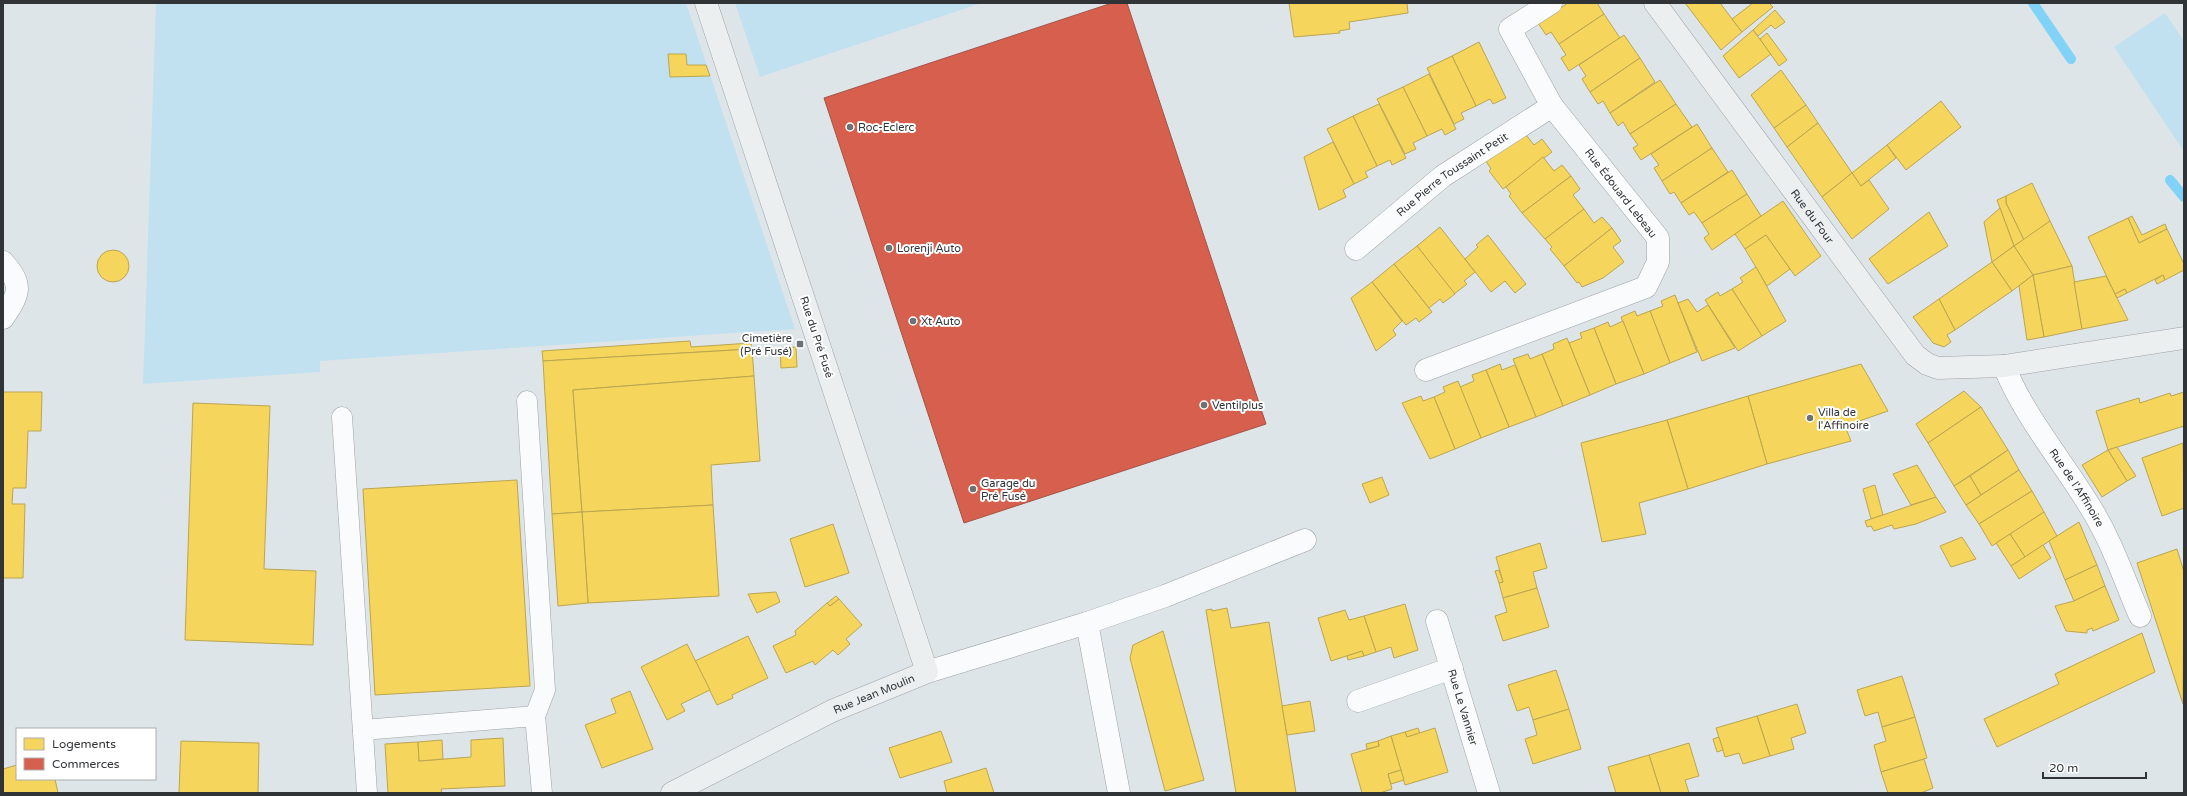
<svg xmlns="http://www.w3.org/2000/svg" width="2187" height="796" viewBox="0 0 2187 796" font-family="'Varela Round',sans-serif">
  <rect width="100%" height="100%" fill="#dee5e8"/>
  <g fill="#c2e1f0">
    <path d="M156 3H686L795 329 320 361V372L143 384Z"/>
    <path d="M735 3H982L760 77Z"/>
    <path d="M2165 13 2184 41 2183 150 2114 47Z"/>
  </g>
  <g fill="#f6d55c" stroke="#bba551">
    <path d="M1289 3H1407L1408 13 1349 22 1350 29 1339 31 1340 33 1294 37Z"/>
    <path d="M1568 3H1597L1604 14 1559 44 1551 32 1546 35 1538 23Z"/>
    <path d="M1685 3H1720L1742 32 1721 50Z"/>
    <path d="M1753 3H1769L1773 7 1742 32 1732 19Z"/>
    <path d="M1775 10 1785 22 1775 29 1771 25 1758 36 1753 30Z"/>
    <path d="M1604 14 1620 38 1569 71 1561 58 1566 55 1559 44Z"/>
    <path d="M1753 30 1771 54 1739 78 1723 56Z"/>
    <path d="M1767 33 1787 60 1779 66 1760 39Z"/>
    <path d="M1624 35 1640 58 1590 92 1582 79 1586 76 1579 65Z"/>
    <path d="M1479 42 1506 98 1493 104 1490 99 1476 106 1452 56Z"/>
    <path d="M668 54H686L687 65H706L710 76 670 77Z"/>
    <path d="M1452 56 1476 106 1461 113 1464 119 1454 124 1427 68Z"/>
    <path d="M1640 58 1655 82 1610 113 1603 101 1598 104 1590 92Z"/>
    <path d="M1781 70 1806 105 1774 128 1751 95Z"/>
    <path d="M1429 74 1456 129 1445 135 1442 129 1427 136 1403 87Z"/>
    <path d="M1660 80 1676 104 1630 134 1623 122 1618 126 1610 113Z"/>
    <path d="M1403 87 1427 136 1413 143 1416 149 1405 154 1377 99Z"/>
    <path d="M1941 101 1961 127 1906 170 1887 145Z"/>
    <path d="M1379 104 1406 158 1392 165 1390 160 1377 166 1353 116Z"/>
    <path d="M1676 104 1692 127 1641 160 1633 148 1638 145 1630 134Z"/>
    <path d="M1806 105 1818 123 1787 147 1774 128Z"/>
    <path d="M1353 116 1377 166 1365 172 1368 177 1354 184 1327 129Z"/>
    <path d="M1818 123 1852 173 1822 197 1787 147Z"/>
    <path d="M1697 124 1712 148 1662 181 1654 168 1659 165 1651 154Z"/>
    <path d="M1523 131 1534 145 1542 139 1552 152 1503 189 1489 171 1491 169 1486 161Z"/>
    <path d="M1333 142 1354 184 1343 190 1346 197 1319 210 1304 157Z"/>
    <path d="M1887 145 1896 158 1861 186 1852 173Z"/>
    <path d="M1712 148 1728 172 1681 203 1674 192 1670 194 1662 181Z"/>
    <path d="M1543 157 1554 171 1562 165 1571 176 1522 213 1509 196 1511 194 1506 187Z"/>
    <path d="M1732 170 1747 194 1702 223 1694 212 1689 215 1681 203Z"/>
    <path d="M1852 173 1861 186 1869 180 1889 209 1852 239 1822 197Z"/>
    <path d="M1571 176 1580 189 1573 195 1584 209 1545 239 1522 213Z"/>
    <path d="M2032 183 2050 221 2024 240 2006 203V196Z"/>
    <path d="M1747 194 1761 216 1712 250 1704 238 1709 234 1702 223Z"/>
    <path d="M2006 196V203L2024 240 2014 246 1997 200Z"/>
    <path d="M1783 201 1821 256 1795 276 1766 235 1745 249 1735 234Z"/>
    <path d="M2000 208 2014 246 1992 262 1984 222Z"/>
    <path d="M1584 209 1594 223 1602 217 1612 228 1564 266 1550 249 1552 247 1545 239Z"/>
    <path d="M1929 212 1948 246 1888 284 1869 259Z"/>
    <path d="M2132 216 2142 235 2165 224 2167 229 2139 243 2128 218Z"/>
    <path d="M2128 218 2139 243 2167 229 2184 264V270L2165 280 2163 275 2127 293 2125 289 2115 294 2088 237Z"/>
    <path d="M2050 221 2072 266 2033 275 2014 246Z"/>
    <path d="M1440 227 1475 272 1464 281 1467 284 1454 294 1417 246Z"/>
    <path d="M1612 228 1621 241 1613 247 1624 262 1603 278 1582 287 1579 282 1577 283 1564 266Z"/>
    <path d="M1488 235 1526 284 1515 293 1505 281 1491 292 1465 259 1478 247 1476 245Z"/>
    <path d="M1766 235 1790 269 1767 286 1745 249Z"/>
    <path d="M1417 246 1455 294 1443 303 1440 299 1429 308 1394 264Z"/>
    <path d="M2014 246 2033 275 2012 291 1992 262Z"/>
    <circle cx="113" cy="266" r="16"/>
    <path d="M1992 262 2012 291 1955 330 1939 299Z"/>
    <path d="M1394 264 1432 312 1419 322 1416 318 1406 325 1372 282Z"/>
    <path d="M2072 266 2082 329 2044 337 2033 275Z"/>
    <path d="M1756 267 1786 321 1762 336 1732 289 1743 282 1740 278Z"/>
    <path d="M2033 275 2044 337 2027 340 2019 286Z"/>
    <path d="M2163 275 2165 280 2157 284 2155 280Z"/>
    <path d="M2106 276 2128 320 2082 329 2074 282Z"/>
    <path d="M1372 282 1402 321 1393 330 1396 335 1376 351 1351 298Z"/>
    <path d="M1732 289 1762 336 1738 351 1705 300 1718 292 1720 296Z"/>
    <path d="M2125 289 2127 293 2117 298 2115 294Z"/>
    <path d="M1675 295 1697 352 1670 363 1650 311 1663 306 1661 301Z"/>
    <path d="M1688 299 1697 312 1708 305 1735 348 1702 361 1678 303Z"/>
    <path d="M1939 299 1955 330 1947 335 1951 342 1944 347 1933 343 1913 317Z"/>
    <path d="M1635 311 1637 316 1650 311 1670 363 1644 374 1621 317Z"/>
    <path d="M1623 321 1644 374 1616 384 1594 328 1608 322 1610 327Z"/>
    <path d="M1594 328 1616 384 1590 395 1569 343 1582 338 1580 333Z"/>
    <path d="M1567 338 1590 395 1563 406 1542 354 1554 349 1553 344Z"/>
    <path d="M690 341 691 347 751 343 752 349 543 361 542 351Z"/>
    <path d="M796 347 797 367 781 368 780 348Z"/>
    <path d="M752 349 754 376 573 390 582 512 552 514 543 361Z"/>
    <path d="M1528 354 1530 359 1542 354 1563 406 1536 417 1513 359Z"/>
    <path d="M1500 364 1502 370 1515 365 1536 417 1509 427 1486 370Z"/>
    <path d="M1861 364 1888 411 1845 426 1851 441 1767 464 1748 396Z"/>
    <path d="M1486 370 1509 427 1481 438 1460 387 1474 381 1472 375Z"/>
    <path d="M754 376 760 461 711 465 713 505 582 512 573 390Z"/>
    <path d="M1458 381 1481 438 1455 449 1434 397 1445 392 1443 387Z"/>
    <path d="M1964 391 1981 407 1928 443 1916 424Z"/>
    <path d="M3 392H42L41 431H28L26 488H13L12 504H25L23 578H3Z"/>
    <path d="M2184 392V426L2108 450 2096 411 2139 398 2140 403 2170 393 2171 396Z"/>
    <path d="M1421 396 1423 401 1434 397 1455 449 1430 459 1402 403Z"/>
    <path d="M1748 396 1767 464 1688 489 1667 420Z"/>
    <path d="M193 403 270 406 264 569 316 571 313 645 185 640Z"/>
    <path d="M1981 407 2008 450 1954 486 1928 443Z"/>
    <path d="M1667 420 1688 489 1639 503 1646 534 1602 542 1581 443Z"/>
    <path d="M2183 443 2184 508 2162 516 2142 458Z"/>
    <path d="M2117 447 2136 476 2127 481 2108 450Z"/>
    <path d="M2008 450 2019 470 1981 495 1970 476Z"/>
    <path d="M2108 450 2127 481 2102 497 2082 465Z"/>
    <path d="M1917 465 1936 497 1911 505 1893 474Z"/>
    <path d="M2019 470 2032 491 1979 524 1966 505Z"/>
    <path d="M1970 476 1981 495 1966 505 1954 486Z"/>
    <path d="M1382 477 1389 495 1370 503 1362 484Z"/>
    <path d="M517 480 530 686 375 695 363 489Z"/>
    <path d="M1875 485 1883 515 1871 519 1863 489Z"/>
    <path d="M2032 491 2044 512 1992 546 1979 524Z"/>
    <path d="M1936 497 1946 512 1916 524 1894 529 1892 525 1874 531 1871 526 1867 527 1865 521Z"/>
    <path d="M713 505 719 596 588 603 582 512Z"/>
    <path d="M582 512 588 603 558 606 552 514Z"/>
    <path d="M2044 512 2057 536 2025 557 2010 534Z"/>
    <path d="M2079 522 2097 565 2065 580 2049 541Z"/>
    <path d="M833 524 849 573 805 587 790 539Z"/>
    <path d="M2010 534 2025 557 2011 566 1996 543Z"/>
    <path d="M1962 537 1976 559 1951 567 1940 546Z"/>
    <path d="M1540 543 1547 568 1533 572 1537 588 1503 598 1499 583 1503 582 1496 557Z"/>
    <path d="M2043 545 2051 558 2019 579 2011 566Z"/>
    <path d="M2177 549 2184 572 2183 704 2137 563Z"/>
    <path d="M2097 565 2105 586 2074 601 2065 580Z"/>
    <path d="M1499 570 1503 582 1499 583 1495 571Z"/>
    <path d="M2105 586 2119 620 2093 631 2092 628 2087 630V633L2066 631 2055 606 2074 601Z"/>
    <path d="M1537 588 1549 627 1503 641 1495 616 1507 612 1503 598Z"/>
    <path d="M776 592 780 602 757 613 748 594Z"/>
    <path d="M836 596 839 599 830 606 827 603Z"/>
    <path d="M839 599 862 625 846 639 850 644 838 655 833 650 815 665 813 661 786 673 773 646 796 635 795 631 827 603 830 606Z"/>
    <path d="M1405 604 1418 650 1394 658 1391 647 1376 652 1364 616Z"/>
    <path d="M1227 608 1231 628 1269 622 1296 793H1236L1206 610 1212 609V611Z"/>
    <path d="M1345 610 1349 620 1364 616 1376 652 1364 656 1362 651 1331 661 1318 618Z"/>
    <path d="M1163 631 1204 780 1165 791 1130 658 1133 645Z"/>
    <path d="M2142 633 2155 672 1997 747 1984 719 2059 684 2055 674Z"/>
    <path d="M748 636 768 678 732 695 733 698 717 705 695 661Z"/>
    <path d="M687 644 710 690 681 704 685 711 667 720 641 667Z"/>
    <path d="M1362 651 1364 656 1348 660 1347 656Z"/>
    <path d="M1556 670 1569 709 1533 720 1529 707 1517 711 1508 685Z"/>
    <path d="M1902 676 1915 717 1882 727 1878 712 1865 716 1857 690Z"/>
    <path d="M630 691 653 749 602 768 585 725 616 713 611 699Z"/>
    <path d="M1310 701 1315 731 1287 735 1282 706Z"/>
    <path d="M1797 704 1806 733 1791 738 1794 749 1770 756 1757 716Z"/>
    <path d="M1569 709 1581 749 1533 764 1525 739 1537 735 1533 720Z"/>
    <path d="M1757 716 1770 756 1743 764 1739 753 1725 757 1716 728Z"/>
    <path d="M1915 717 1927 758 1881 772 1874 745 1886 741 1882 727Z"/>
    <path d="M1418 728 1420 733 1407 737 1405 732Z"/>
    <path d="M1435 728 1448 772 1405 785 1391 736 1405 732 1407 737Z"/>
    <path d="M941 731 952 762 900 778 889 748Z"/>
    <path d="M1391 736 1401 770 1388 774 1392 789 1380 793H1362L1351 754 1379 746 1378 741Z"/>
    <path d="M1719 737 1723 750 1717 752 1713 739Z"/>
    <path d="M503 738 505 786 441 789 442 793H388L385 744 418 742 419 761 471 757V740Z"/>
    <path d="M442 740 443 759 419 761 418 742Z"/>
    <path d="M181 741 259 743 258 793H179Z"/>
    <path d="M1378 741 1379 746 1367 749 1366 744Z"/>
    <path d="M1689 743 1699 776 1685 780 1689 793H1661L1649 755Z"/>
    <path d="M1649 755 1661 793H1616L1608 767Z"/>
    <path d="M1924 759 1933 788 1921 793H1888L1881 772Z"/>
    <path d="M17 765V779H55L58 793H3V769Z"/>
    <path d="M986 768 994 793H947L944 781Z"/>
    <path d="M1401 770 1404 780 1391 784 1388 774Z"/>
  </g>
  <path fill="#d6604d" stroke="#a45346" d="M1112 3H1127L1266 424 964 523 824 98Z"/>
  <g fill="none" stroke-linecap="round" stroke-linejoin="round">
    <g stroke="#80d2f7" stroke-width="10">
      <path d="M2033 3 2071 59"/>
      <path d="M2170 180 2184 197"/>
    </g>
    <g stroke="#9ea2a5" stroke-width="21">
      <g id="lane">
        <path d="M527 401 545 690 535 716"/>
        <path d="M342 417 367 793"/>
        <path d="M363 730 535 716 542 793"/>
      </g>
    </g>
    <g stroke="#9ea2a5" stroke-width="23">
      <g id="street">
        <path id="s1" d="M1356 249 1443 176 1552 106"/>
        <path d="M3 262C24 286 19 294 3 318"/>
        <path id="s2" d="M2004 366C2024 416 2061 459 2089 505 2111 539 2124 579 2140 616"/>
        <path d="M1426 370 1646 287 1658 262V238L1552 106 1510 29 1551 3"/>
        <path id="s3" d="M1437 621 1489 793"/>
        <path d="M1087 623 1119 793"/>
        <path d="M927 672 1087 623 1165 596 1305 540"/>
        <path d="M1358 701 1452 668"/>
      </g>
    </g>
    <g stroke="#9ea2a5" stroke-width="23">
      <g id="secondary">
        <path id="s4" d="M1655 3 1915 355 1927 364 1938 368 2004 366 2184 338"/>
        <path id="s5" d="M672 793 832 711 927 672 706 3"/>
      </g>
    </g>
    <use href="#lane" stroke="#fafbfc" stroke-width="20"/>
    <use href="#street" stroke="#fafbfc" stroke-width="22"/>
    <use href="#secondary" stroke="#eceff0" stroke-width="22"/>
  </g>
  <g fill="#6d7274" stroke="#fff" stroke-width="1.5">
    <circle cx="850" cy="127" r="4"/>
    <circle cx="889" cy="248" r="4"/>
    <circle cx="913" cy="321" r="4"/>
    <rect x="796" y="340" width="8" height="8" rx="2"/>
    <circle cx="1204" cy="405" r="4"/>
    <circle cx="1810" cy="418" r="4"/>
    <circle cx="973" cy="489" r="4"/>
  </g>
  <g text-anchor="middle" stroke-width="4" stroke-linejoin="round" paint-order="stroke">
    <g font-size="11" fill="#303436" stroke="#fff" text-anchor="start">
      <text x="858" y="131">Roc-Eclerc</text>
      <text x="897" y="252">Lorenji Auto</text>
      <text x="921" y="325">Xt Auto</text>
      <text x="792" y="342" text-anchor="end">Cimetière<tspan x="792" dy="13">(Pré Fusé)</tspan></text>
      <text x="1212" y="409">Ventilplus</text>
      <text x="1818" y="416">Villa de<tspan x="1818" dy="13">l'Affinoire</tspan></text>
      <text x="981" y="487">Garage du<tspan x="981" dy="13">Pré Fusé</tspan></text>
    </g>
    <g font-size="11" fill="#303436" stroke="#fff">
      <text dy="4" stroke="none"><textPath href="#s1" startOffset="122">Rue Pierre Toussaint Petit</textPath></text>
      <text transform="translate(1621 193) rotate(52)" y="4">Rue Édouard Lebeau</text>
      <text dy="4" stroke="none"><textPath href="#s4" startOffset="265">Rue du Four</textPath></text>
      <text transform="translate(817 337) rotate(72)" y="4">Rue du Pré Fusé</text>
      <text dy="4" stroke="none"><textPath href="#s2" startOffset="142">Rue de l'Affinoire</textPath></text>
      <text dy="4" stroke="none"><textPath href="#s5" startOffset="225">Rue Jean Moulin</textPath></text>
      <text dy="4" stroke="none"><textPath href="#s3" startOffset="90">Rue Le Vannier</textPath></text>
    </g>
  </g>
  <rect width="2187" height="796" fill="none" stroke="#303436" stroke-width="8"/>
  <rect x="16" y="728" width="140" height="52" fill="#ffffff" stroke="#acaeaf"/>
  <rect x="24" y="738" width="20" height="12" fill="#f6d55c" stroke="#acaeaf"/>
  <text x="52" y="748" font-size="12" fill="#303436">Logements</text>
  <rect x="24" y="758" width="20" height="12" fill="#d6604d" stroke="#acaeaf"/>
  <text x="52" y="768" font-size="12" fill="#303436">Commerces</text>
  <path d="M2043 772v6h103v-6" fill="none" stroke="#303436" stroke-width="2"/>
  <text x="2049" y="772" font-size="12" fill="#303436" stroke="#ffffff" stroke-width="3" paint-order="stroke">20 m</text>
</svg>
